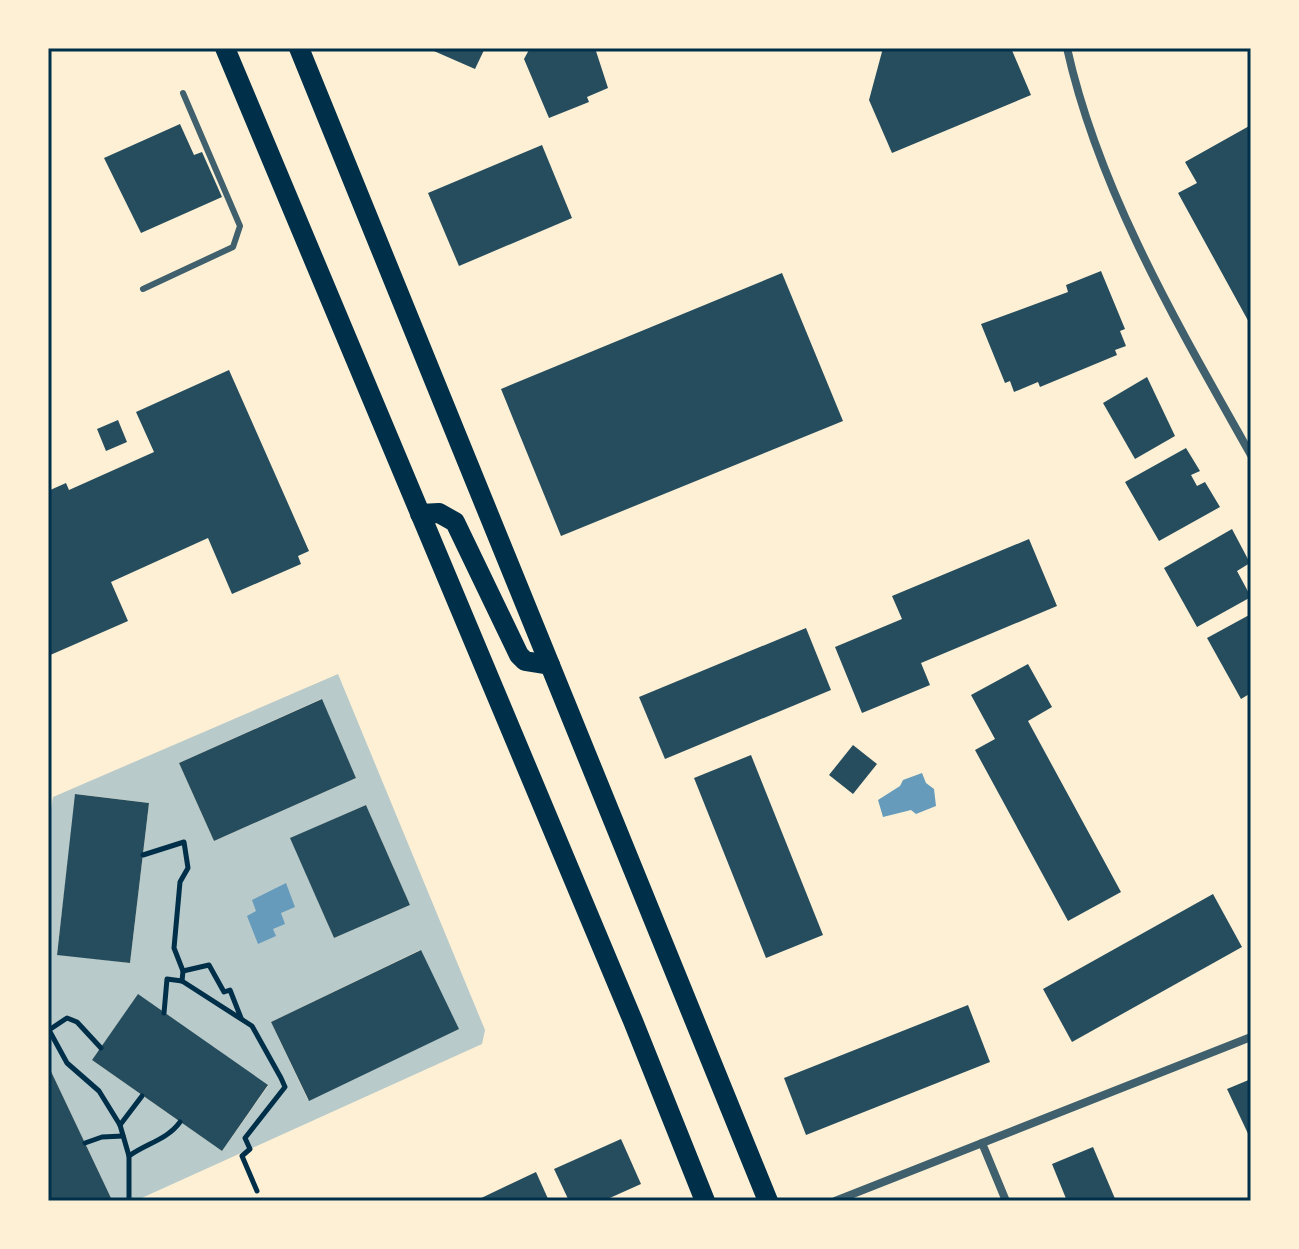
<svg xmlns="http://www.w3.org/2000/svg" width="1299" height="1249" viewBox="0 0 1299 1249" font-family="'Nunito Sans',sans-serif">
  <rect width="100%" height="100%" fill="#fdf0d5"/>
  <path fill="#b9caca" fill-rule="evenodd" d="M338 674 485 1030 482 1044 135 1201H105L111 1198 48 1065V828L53 797ZM321 699 356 778 214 841 179 763ZM76 794 149 803 130 963 57 954ZM366 805 410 905 334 938 291 838ZM420 950 458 1029 308 1100 271 1022ZM138 995 268 1086 222 1151 92 1060Z"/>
  <g fill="#669bbc">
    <path d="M922 773 926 783 934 789 936 806 916 814 911 810 883 817 878 800 900 786 903 780Z"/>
    <path d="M286 883 295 907 281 913 285 924 273 929 276 936 258 944 247 916 256 911 252 900Z"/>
  </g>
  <g fill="#264d5e">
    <path d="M427 48H485L475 69Z"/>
    <path d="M530 48H595L608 88 587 97 589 102 549 118 524 59Z"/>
    <path d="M883 48H1011L1031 95 892 153 869 100Z"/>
    <path d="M180 124 194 155 202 152 222 197 141 233 104 158Z"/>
    <path d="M1251 125V326L1178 193 1197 183 1185 162Z"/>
    <path d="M542 145 572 218 459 266 428 193Z"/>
    <path d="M1101 271 1125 329 1120 331 1126 346 1115 350 1117 355 1040 387 1038 382 1014 392 1010 381 1005 383 981 324 1068 292 1066 285Z"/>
    <path d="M782 273 843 421 561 536 501 389Z"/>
    <path d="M229 370 309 551 298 556 301 564 232 594 208 538 111 582 128 621 48 656V491L66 483 69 490 154 452 136 412Z"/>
    <path d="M1147 377 1175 436 1135 459 1103 403Z"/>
    <path d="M118 420 127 442 106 451 97 429Z"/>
    <path d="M1186 448 1200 471 1191 475 1197 486 1205 482 1220 507 1159 541 1125 482Z"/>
    <path d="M1232 529 1250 563 1237 571 1251 597 1197 627 1164 568Z"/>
    <path d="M1029 539 1057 606 921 663 930 685 862 713 835 647 902 619 892 596Z"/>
    <path d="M1251 614V693L1241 699 1207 638Z"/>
    <path d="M806 628 831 690 665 759 639 697Z"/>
    <path d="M1028 664 1052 707 1028 721 1121 892 1068 921 975 750 995 739 971 695Z"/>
    <path d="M322 699 356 778 214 841 179 763Z"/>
    <path d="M853 745 877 764 853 794 829 775Z"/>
    <path d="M751 755 823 935 766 958 694 778Z"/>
    <path d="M75 794 149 803 130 963 57 955Z"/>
    <path d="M366 805 410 905 334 938 290 838Z"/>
    <path d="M1213 894 1242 947 1072 1042 1043 989Z"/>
    <path d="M421 950 459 1029 309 1101 271 1022Z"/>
    <path d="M138 994 268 1085 222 1151 92 1060Z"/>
    <path d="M968 1005 990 1062 806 1135 784 1078Z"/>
    <path d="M48 1065 111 1198 105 1201H48Z"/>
    <path d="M1251 1079V1140L1227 1089Z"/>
    <path d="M621 1139 641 1184 603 1201H569L554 1169Z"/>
    <path d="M1093 1147 1116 1201H1067L1052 1164Z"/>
    <path d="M536 1172 549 1201H475Z"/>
  </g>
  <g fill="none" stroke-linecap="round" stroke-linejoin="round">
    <g stroke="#003049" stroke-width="5">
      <path d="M143 855 184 842 188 868 180 882 174 948 183 971 182 981"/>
      <path d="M183 971 209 965 224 992 230 990 241 1018"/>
      <path d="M164 1013 167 979 182 981 252 1026 281 1078 285 1087 245 1138 250 1149 242 1156 257 1191"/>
      <path d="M101 1048 77 1022 67 1018 49 1030 67 1063 99 1091 120 1125 129 1156"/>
      <path d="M120 1125 142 1096"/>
      <path d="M85 1143 102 1137 123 1136"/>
      <path d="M129 1201V1156C147 1143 167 1140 180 1122"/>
    </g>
    <path stroke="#3f606c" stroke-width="6" d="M143 289 233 247 240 226 183 93"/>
    <g stroke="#3f606c" stroke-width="8">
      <path d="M1067 48C1099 192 1179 327 1251 455"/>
      <path d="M982 1143 1006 1201"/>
      <path d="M835 1201 1251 1037"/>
    </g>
    <g stroke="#003049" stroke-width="20">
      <path d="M225 48 633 1021 705 1201"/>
      <path d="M299 48 768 1201"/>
      <path d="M420 514 439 513 455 522 519 655 525 661 550 665"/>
    </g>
  </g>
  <rect width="1299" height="1249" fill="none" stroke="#fdf0d5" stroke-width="100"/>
  <rect x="50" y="50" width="1199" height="1149" fill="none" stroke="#003049" stroke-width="3"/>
</svg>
